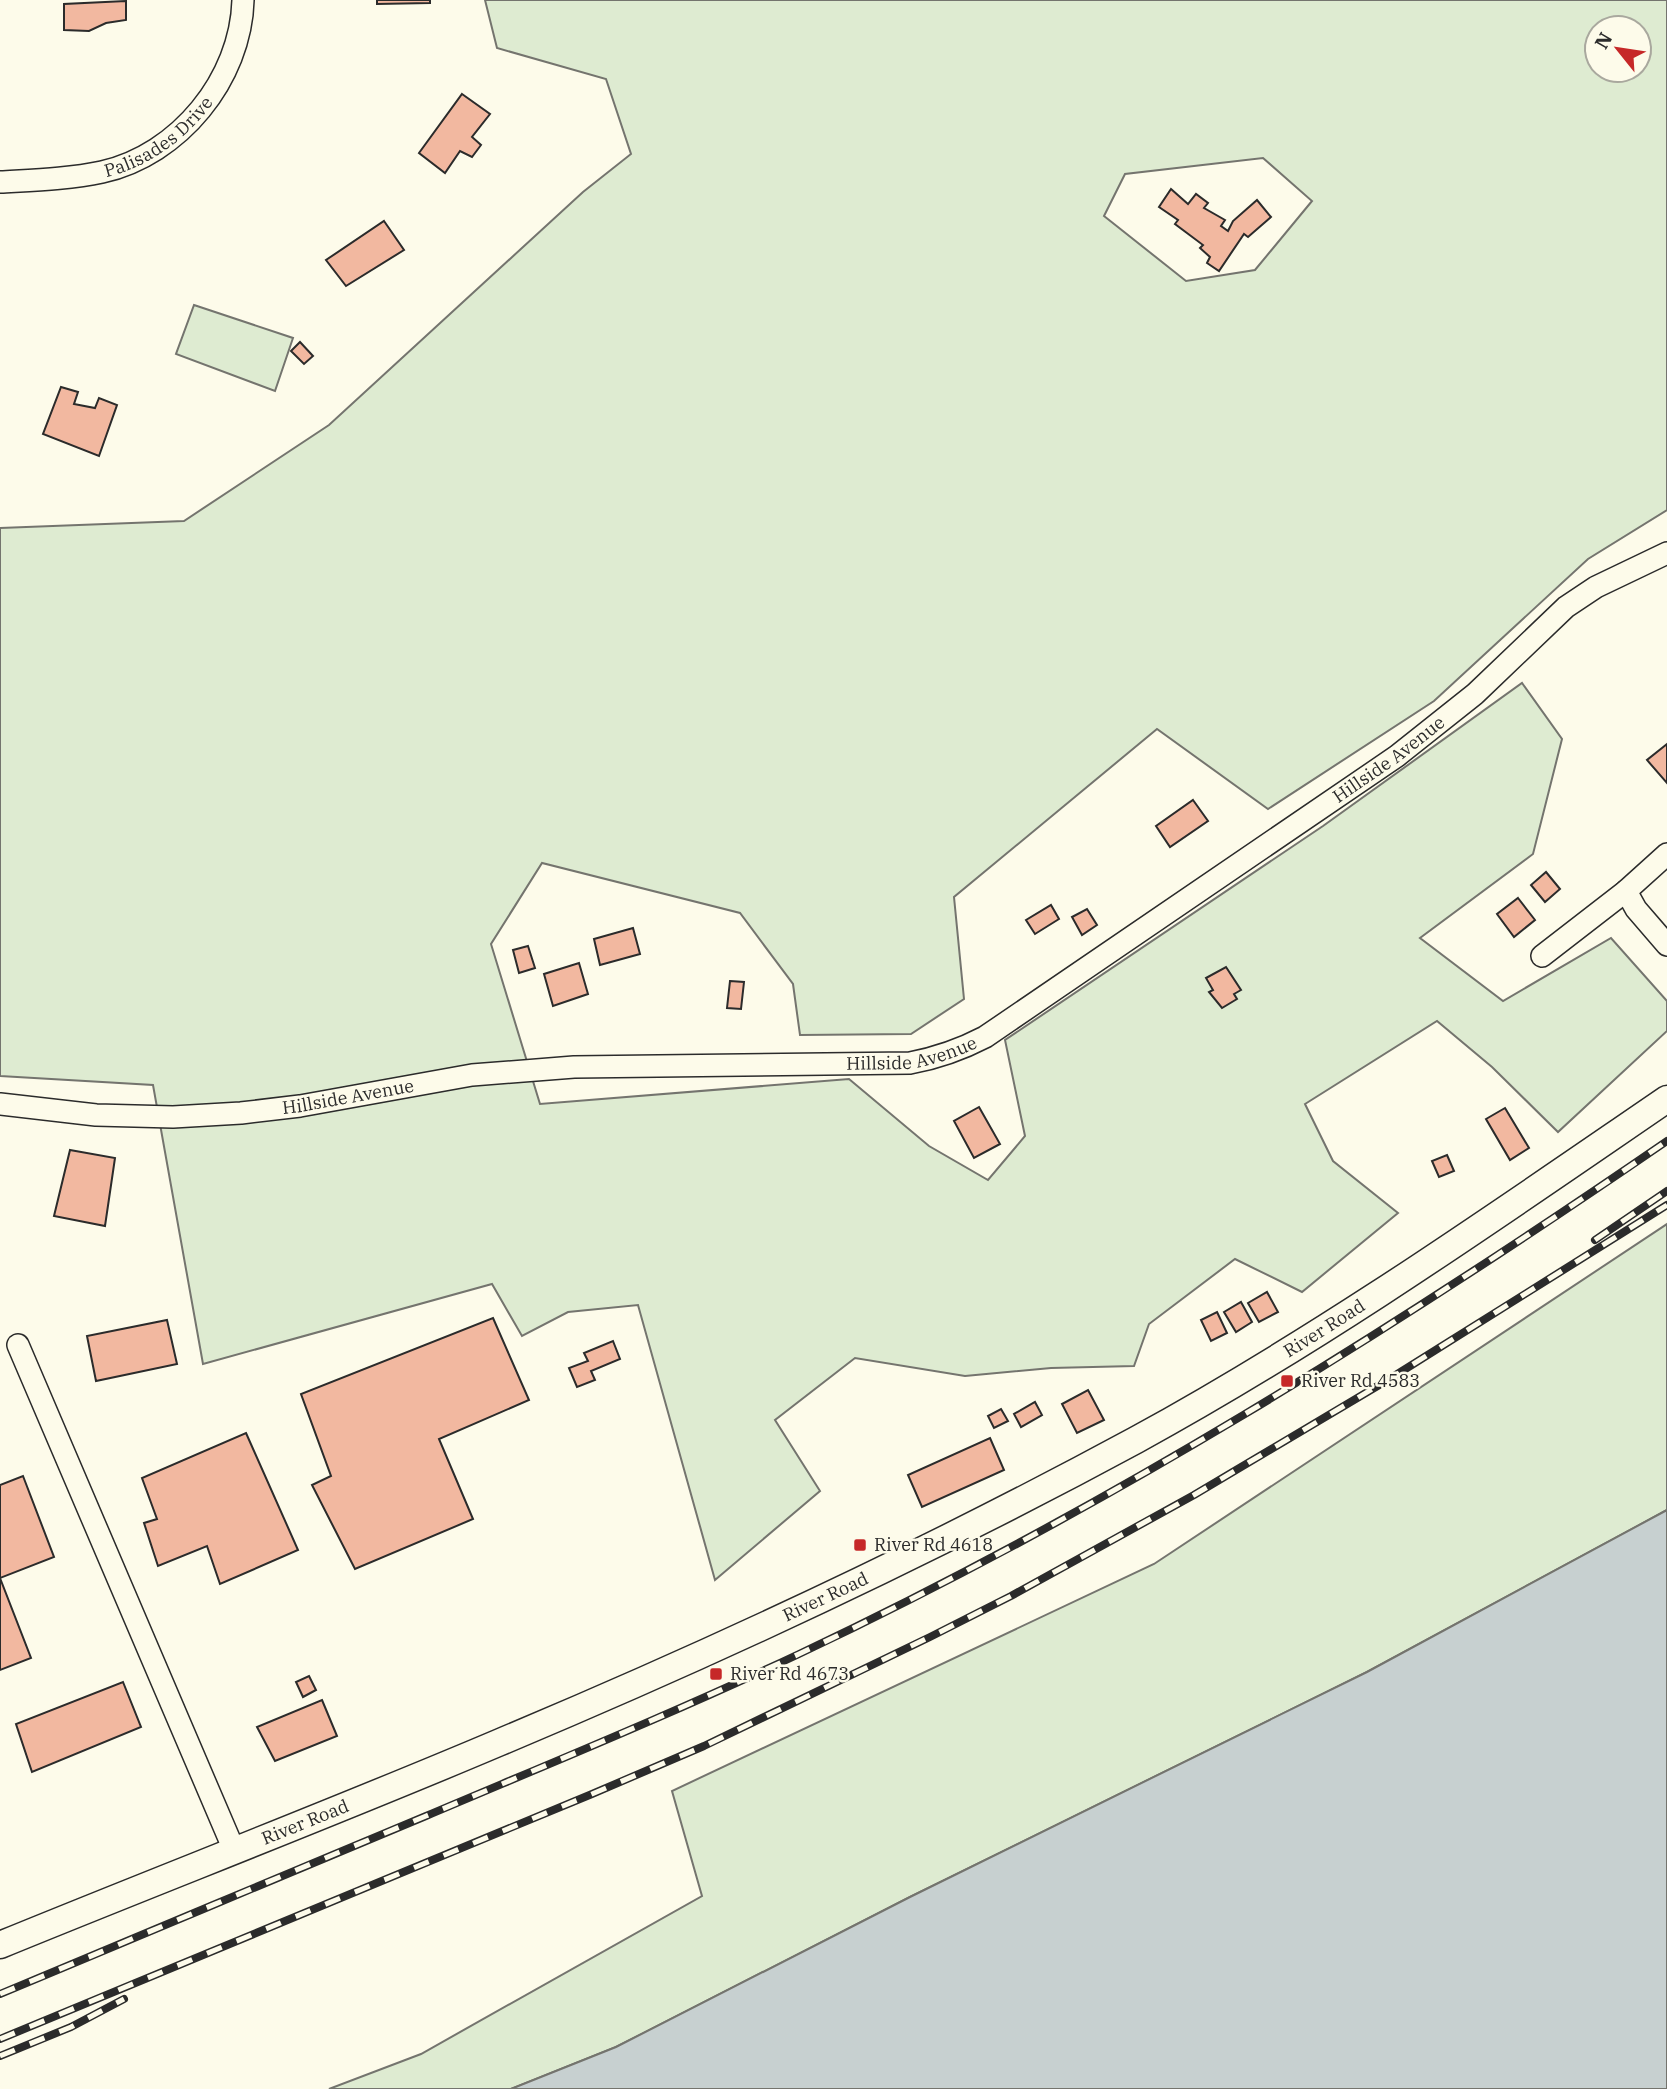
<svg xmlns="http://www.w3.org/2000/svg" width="1667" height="2089" viewBox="0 0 1667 2089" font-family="'IBM Plex Serif',serif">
  <rect width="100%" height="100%" fill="#fdfbea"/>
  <g fill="#deebd1" stroke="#74746e" stroke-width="2" fill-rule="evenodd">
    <path d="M485 0H1667V510L1588 559 1434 701 1268 809 1157 729 954 897 964 999 911 1034 800 1035 793 984 740 913 542 863 491 944 540 1104 849 1079 929 1146 988 1180 1025 1136 1005 1040 1323 826 1522 683 1562 739 1533 854 1420 938 1503 1001 1611 938 1667 1001V1031L1558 1132 1492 1067 1437 1021 1305 1104 1333 1161 1398 1213 1302 1292 1235 1259 1149 1324 1134 1366 1051 1368 965 1376 855 1358 775 1420 820 1491 715 1580 638 1305 568 1312 522 1336 492 1284 203 1364 153 1085 0 1076V528L184 521 329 425 583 192 631 154 606 79 497 48ZM1597 28H1639V70H1597ZM1263 158 1312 201 1255 270 1186 281 1104 216 1125 174Z"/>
    <path d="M194 305 293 338 275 391 176 354Z"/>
    <path d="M1667 1224V1510L1367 1672 910 1897 616 2047 511 2089H329L421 2054 702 1896 672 1791 1154 1564Z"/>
  </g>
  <path fill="#c7d0d0" stroke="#74746e" stroke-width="2" d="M1667 1510V2089H511L616 2047 910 1897 1367 1672Z"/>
  <g fill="#f2b8a0" stroke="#2b2b2b" stroke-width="2">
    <path d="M377 0H430V3L377 4Z"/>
    <path d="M126 1V20L106 23 89 31 64 30V4Z"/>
    <path d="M462 94 490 114 472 137 481 145 472 157 460 151 445 173 419 153Z"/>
    <path d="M1171 189 1188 204 1196 194 1208 203 1204 208 1225 220 1221 226 1228 231 1233 221 1257 200 1271 217 1248 237 1244 234 1219 271 1207 263 1210 257 1200 248 1203 245 1175 224 1178 220 1159 207Z"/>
    <path d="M384 221 404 250 346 286 326 260Z"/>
    <path d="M300 342 313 356 304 364 291 351Z"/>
    <path d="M61 387 78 392 74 404 95 408 99 398 117 405 99 456 43 434Z"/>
    <path d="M1667 744V783L1647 760Z"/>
    <path d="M1193 800 1208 821 1170 847 1156 826Z"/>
    <path d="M1546 872 1560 889 1545 902 1531 885Z"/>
    <path d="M1518 898 1535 920 1514 937 1497 914Z"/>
    <path d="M1051 905 1059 919 1035 934 1026 920Z"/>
    <path d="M1087 909 1097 925 1082 935 1072 917Z"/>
    <path d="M633 928 640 954 600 965 594 939Z"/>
    <path d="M528 946 535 968 519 973 513 950Z"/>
    <path d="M579 963 588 994 553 1006 544 974Z"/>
    <path d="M1226 967 1241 990 1234 994 1237 999 1222 1008 1209 992 1213 990 1206 978Z"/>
    <path d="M730 981 744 982 741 1009 727 1008Z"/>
    <path d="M979 1107 1000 1144 974 1158 954 1121Z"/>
    <path d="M1505 1108 1529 1148 1510 1160 1486 1119Z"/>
    <path d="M70 1150 115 1158 105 1226 54 1216Z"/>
    <path d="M1447 1155 1454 1171 1439 1177 1432 1161Z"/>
    <path d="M1267 1292 1278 1312 1259 1322 1248 1303Z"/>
    <path d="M1241 1302 1252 1322 1236 1332 1224 1312Z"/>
    <path d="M1217 1312 1227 1333 1211 1341 1201 1320Z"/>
    <path d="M493 1318 529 1400 439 1439 473 1519 355 1569 312 1485 331 1476 301 1394Z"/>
    <path d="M167 1320 177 1364 96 1381 87 1336Z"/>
    <path d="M613 1341 620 1359 591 1371 595 1380 577 1387 569 1368 588 1361 584 1353Z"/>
    <path d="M1088 1390 1104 1420 1077 1433 1062 1404Z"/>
    <path d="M1035 1402 1042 1415 1021 1427 1014 1414Z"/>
    <path d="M1001 1409 1008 1421 994 1428 988 1416Z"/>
    <path d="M246 1433 298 1550 220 1584 207 1546 158 1566 144 1523 157 1519 142 1478Z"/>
    <path d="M990 1438 1004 1470 922 1507 908 1475Z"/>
    <path d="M23 1476 54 1557 0 1578V1485Z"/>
    <path d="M0 1578 31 1658 0 1670Z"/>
    <path d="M309 1676 316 1690 303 1697 296 1682Z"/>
    <path d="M123 1682 141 1727 32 1772 16 1724Z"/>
    <path d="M322 1700 337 1736 275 1761 257 1727Z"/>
  </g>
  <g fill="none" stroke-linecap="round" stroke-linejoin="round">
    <g stroke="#2b2b2b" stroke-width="24">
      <g id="minor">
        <path id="s1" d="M0 182C34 180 69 179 102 172 179 155 241 79 243 0"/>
        <path d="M1626 891 1636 909 1667 945"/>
        <path d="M1542 956 1626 891 1667 854"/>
        <path id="s2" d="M0 1104 96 1115 173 1117 241 1113 300 1106 472 1075 574 1067 910 1063C937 1058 960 1050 985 1037L1397 756 1475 694 1566 607 1596 587 1667 553"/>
        <path d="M18 1345 234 1850"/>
      </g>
    </g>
    <g stroke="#2b2b2b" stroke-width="29">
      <g id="major">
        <path id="s3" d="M0 1945C166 1877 333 1813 498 1743 715 1652 929 1552 1136 1440 1321 1339 1493 1218 1667 1099"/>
      </g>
    </g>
    <use href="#minor" stroke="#fdfbea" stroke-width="21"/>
    <use href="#major" stroke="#fdfbea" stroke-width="26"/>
    <g stroke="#2b2b2b" stroke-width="8">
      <g id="rail">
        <path d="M1595 1240 1667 1191"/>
        <path d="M0 1994C142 1935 284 1875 426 1816 551 1763 676 1712 799 1654 1104 1510 1389 1332 1667 1141"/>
        <path d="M0 2039 592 1794 704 1746 930 1637 1011 1596 1194 1495 1391 1378 1667 1205"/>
        <path d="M0 2056 71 2027 124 1999"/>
      </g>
    </g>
    <use href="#rail" stroke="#fdfbea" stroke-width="5" stroke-dasharray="16" stroke-linecap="butt"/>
  </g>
  <g fill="#c62828" stroke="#fdfbea" stroke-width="2.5">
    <rect x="1280" y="1374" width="14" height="14" rx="3.5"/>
    <rect x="853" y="1538" width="14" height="14" rx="3.5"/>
    <rect x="709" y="1667" width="14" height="14" rx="3.5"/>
  </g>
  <g text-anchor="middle" stroke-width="5" stroke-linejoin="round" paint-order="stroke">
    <g font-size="18" fill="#2b2b2b" stroke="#fdfbea">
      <text dy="6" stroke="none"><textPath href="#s1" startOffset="170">Palisades Drive</textPath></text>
      <text dy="6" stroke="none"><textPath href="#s2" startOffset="1484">Hillside Avenue</textPath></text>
      <text dy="6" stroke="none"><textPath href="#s2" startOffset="917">Hillside Avenue</textPath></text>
      <text dy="6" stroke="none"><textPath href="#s2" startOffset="350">Hillside Avenue</textPath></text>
      <text dy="6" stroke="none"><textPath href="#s3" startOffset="1463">River Road</textPath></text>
      <text dy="6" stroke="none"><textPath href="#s3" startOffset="896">River Road</textPath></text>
      <text dy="6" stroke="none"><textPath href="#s3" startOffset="329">River Road</textPath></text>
    </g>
    <g font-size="18" fill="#2b2b2b" stroke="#fdfbea" text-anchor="start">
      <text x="1301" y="1387">River Rd 4583</text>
      <text x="874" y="1551">River Rd 4618</text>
      <text x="730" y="1680">River Rd 4673</text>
    </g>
  </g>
  <g transform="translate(1618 49) rotate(300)"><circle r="33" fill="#fdfbea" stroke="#a9a89e" stroke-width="2"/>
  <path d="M0-5L12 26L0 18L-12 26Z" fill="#c62828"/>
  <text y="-10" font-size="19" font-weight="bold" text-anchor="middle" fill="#2b2b2b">N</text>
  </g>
</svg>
